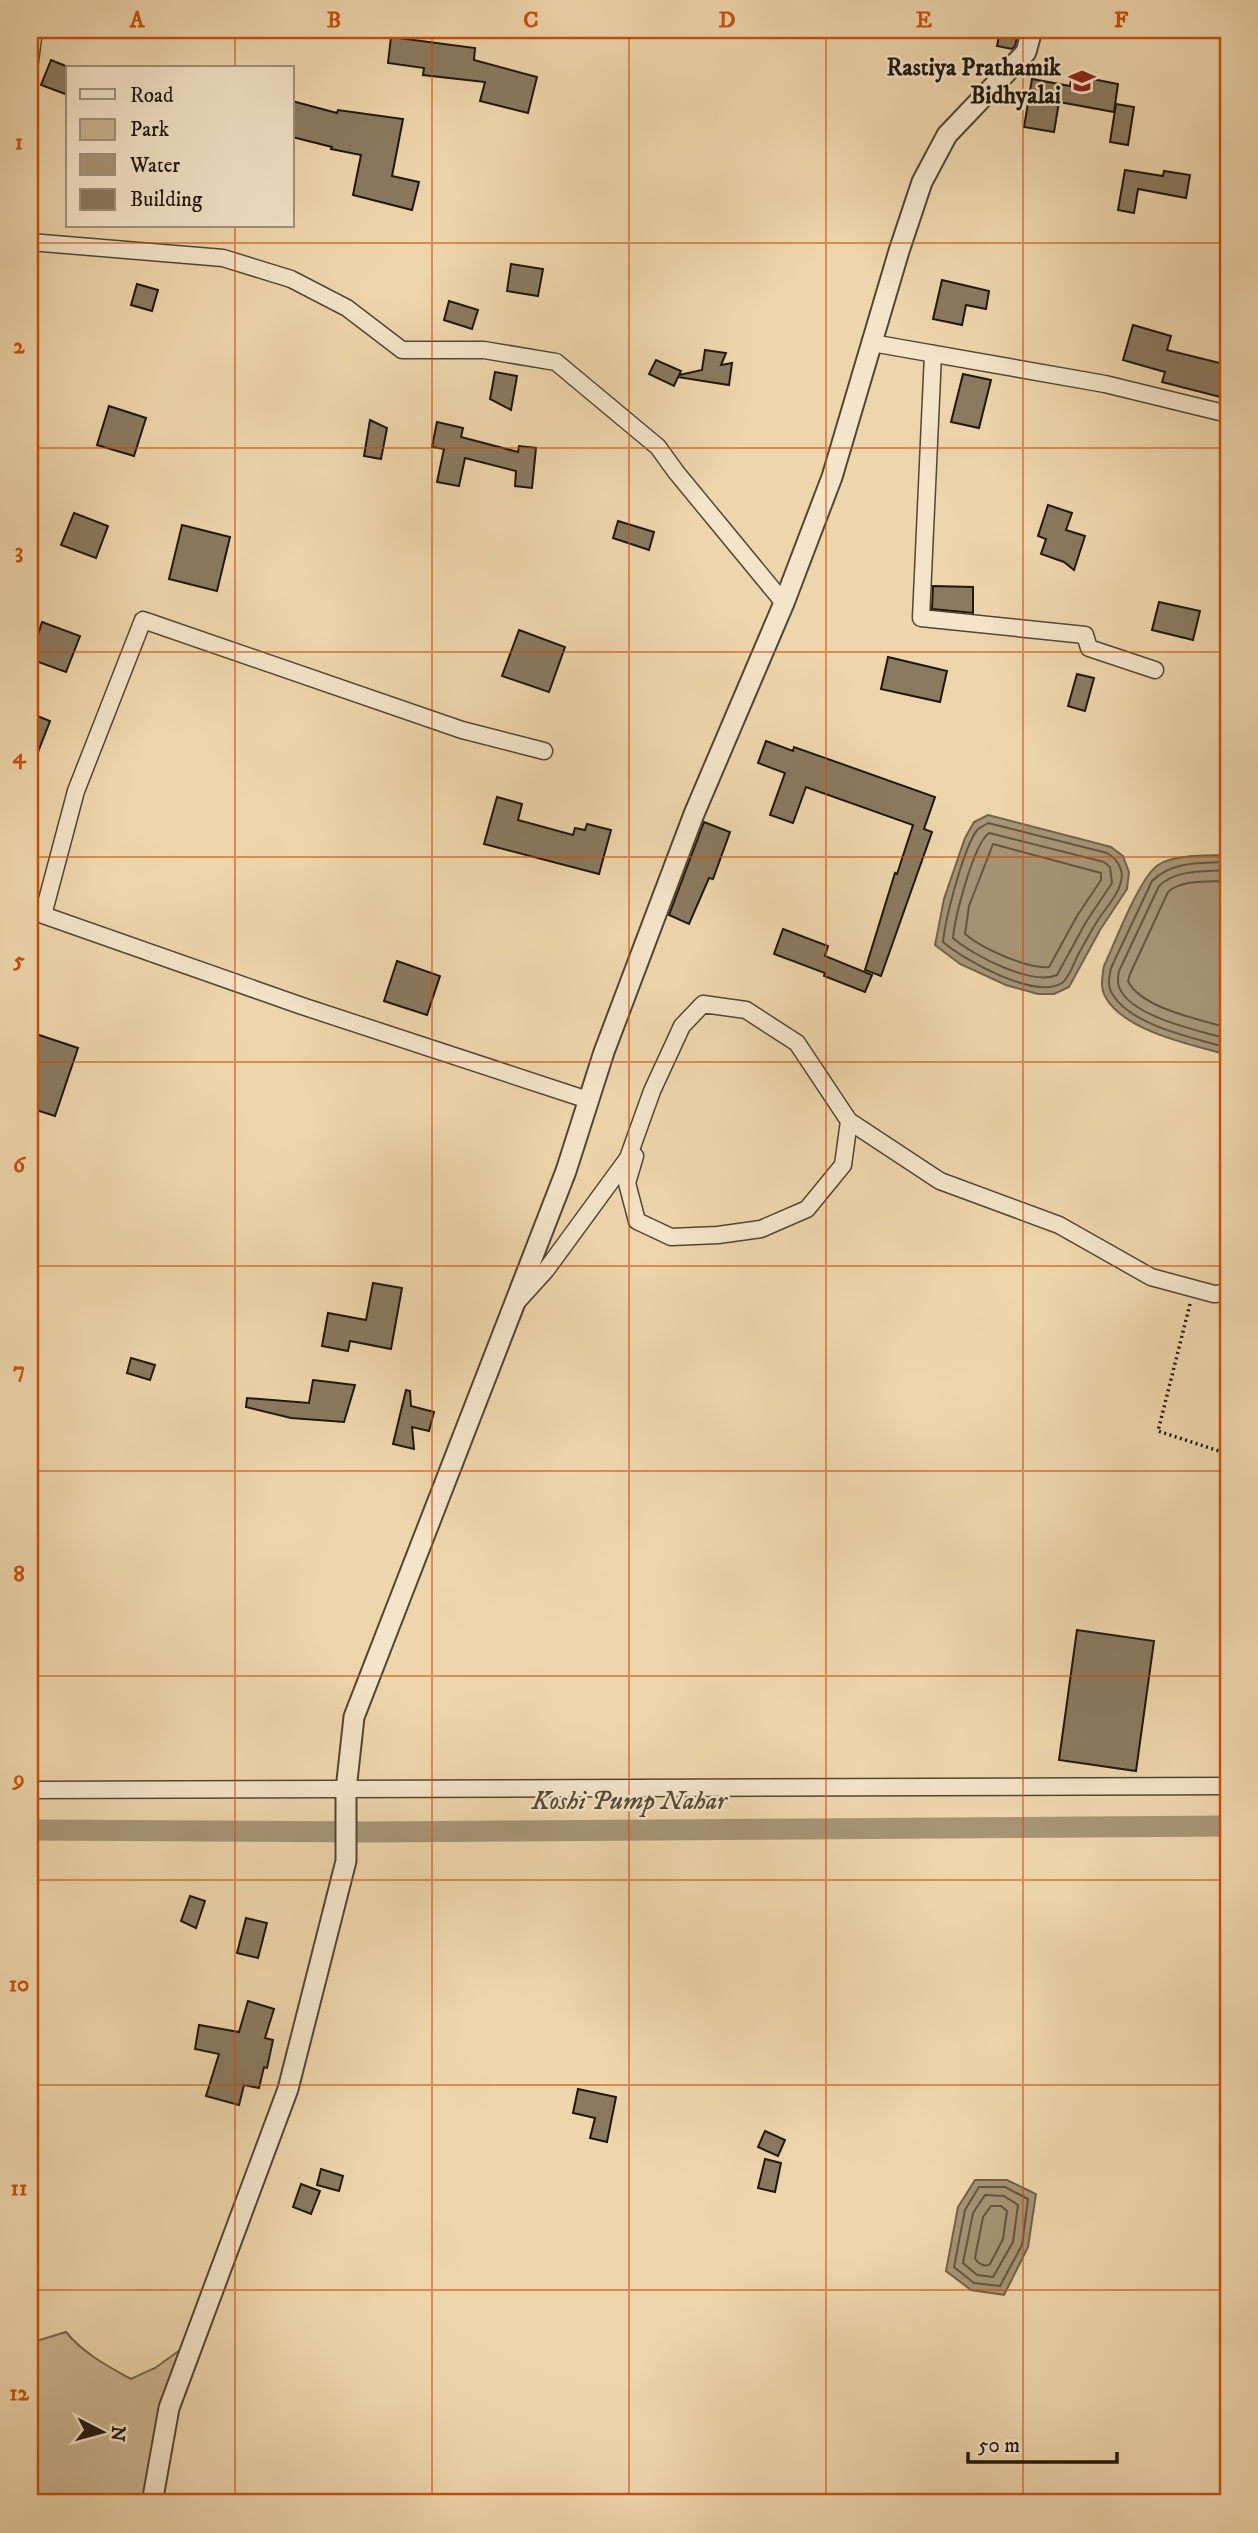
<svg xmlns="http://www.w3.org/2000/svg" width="1258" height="2533" viewBox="0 0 1258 2533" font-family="'IM FELL DW Pica',serif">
  <rect width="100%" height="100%" fill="#eed6ac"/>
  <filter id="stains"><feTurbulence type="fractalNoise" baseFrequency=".00286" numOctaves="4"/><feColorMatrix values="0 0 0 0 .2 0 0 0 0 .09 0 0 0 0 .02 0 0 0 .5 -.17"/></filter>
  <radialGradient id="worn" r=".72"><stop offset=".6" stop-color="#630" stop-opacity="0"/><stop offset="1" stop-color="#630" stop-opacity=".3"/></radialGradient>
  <path fill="#cbb591" stroke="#74664f" stroke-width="2" d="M66 2332C83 2353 107 2366 131 2379L155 2368 180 2350 146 2503H30V2343Z"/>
  <g fill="#a79576" stroke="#70624c" stroke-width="2">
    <path d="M988 815 1111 847 1123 856 1129 872 1127 889 1100 930 1069 987 1054 994H1038L1006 985 960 964 935 945 944 899 965 838 974 822Z"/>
    <path d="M1228 855V1055C1193 1045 1126 1032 1106 998 1100 989 1102 977 1104 966 1115 943 1139 878 1158 865 1174 854 1209 856 1228 855Z"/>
    <path d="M975 2180H1007L1036 2194 1028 2247 1004 2295 971 2290 946 2271 958 2207Z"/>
  </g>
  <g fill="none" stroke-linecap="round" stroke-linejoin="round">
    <g stroke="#625642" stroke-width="2">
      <path d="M988 823 1107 853C1119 860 1125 872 1120 885 1117 896 1106 908 1100 917 1092 929 1085 942 1078 955 1074 963 1069 978 1062 983 1035 1000 964 960 943 942 945 920 964 845 978 829 981 827 985 825 988 823Z"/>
      <path d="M989 833 1104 862 1110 867 1112 883 1086 922 1057 975C1032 986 972 955 953 938 955 917 973 845 989 833Z"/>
      <path d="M993 844 1101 873V880L1077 916 1049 967C1027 969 981 948 965 934L969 906Z"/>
      <path d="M1228 862C1201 863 1172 861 1152 881L1111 968C1109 977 1107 987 1113 995 1132 1026 1195 1038 1228 1048"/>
      <path d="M1228 870C1205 872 1176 869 1159 886L1119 971C1118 977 1117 982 1119 987 1130 1017 1201 1031 1228 1039"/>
      <path d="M1228 881C1210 882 1182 879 1168 892L1130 974 1128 981C1140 1008 1202 1020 1228 1028"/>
      <path d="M1005 2187 1028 2199 1022 2245 1000 2286 974 2283 954 2267 965 2210 979 2187Z"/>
      <path d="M985 2195 1004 2196 1018 2205 1013 2242 993 2277 977 2275 963 2263 973 2213Z"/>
      <path d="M991 2206H1001L1007 2211 1003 2239 990 2264C985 2268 977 2263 975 2258L983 2217Z"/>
    </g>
    <path stroke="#a79576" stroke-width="21" d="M30 1830 372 1832 1228 1826"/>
  </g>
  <g fill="#8a7a60" stroke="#1e160d" stroke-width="2">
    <path d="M1000 30H1019L1015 46 1012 49 997 46Z"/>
    <path d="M391 37 475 48 474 60 537 77 528 113 480 101 485 82 423 75 424 68 388 63Z"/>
    <path d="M51 60 68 67V95L41 85Z"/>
    <path d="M1072 75 1118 84 1114 112 1059 102 1054 132 1024 127 1032 79 1070 86Z"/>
    <path d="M292 101 337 113 338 110 403 119 392 176 419 182 412 210 353 195 361 155 331 149 332 147 292 137Z"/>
    <path d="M1116 104 1134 107 1128 145 1110 142Z"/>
    <path d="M1125 170 1163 176 1164 171 1190 175 1186 198 1138 189 1134 213 1118 210Z"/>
    <path d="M511 264 543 269 538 296 507 291Z"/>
    <path d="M942 280 989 291 986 309 966 305 962 325 933 319Z"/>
    <path d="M137 284 158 290 152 311 131 305Z"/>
    <path d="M449 301 478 310 472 329 444 320Z"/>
    <path d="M1133 325 1171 336 1167 350 1228 365V399L1162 382 1165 372 1123 360Z"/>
    <path d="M705 350 726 353 721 365 732 363 729 385 678 377 674 386 649 374 656 360 681 371 679 375 702 370Z"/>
    <path d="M495 372 517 376 511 410 490 399Z"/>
    <path d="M963 374 991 380 979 428 951 422Z"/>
    <path d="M109 406 146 418 134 456 97 445Z"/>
    <path d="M370 420 387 428 381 459 364 456Z"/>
    <path d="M437 422 463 428 461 437 518 452 519 446 536 448 532 488 515 486 516 471 465 458 459 486 437 482 444 449 432 447Z"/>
    <path d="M1048 505 1072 513 1066 530 1085 536 1074 570 1064 562 1041 554 1046 539 1038 536Z"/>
    <path d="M74 513 108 526 96 558 61 545Z"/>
    <path d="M618 521 654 532 649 550 613 538Z"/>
    <path d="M182 525 230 537 217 591 169 579Z"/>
    <path d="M933 586 973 587V613L932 609Z"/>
    <path d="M1159 602 1200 611 1193 640 1152 630Z"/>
    <path d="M42 622 80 636 66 672 30 659Z"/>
    <path d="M519 630 565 647 549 692 502 676Z"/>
    <path d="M888 657 947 671 940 702 881 689Z"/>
    <path d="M1077 674 1094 678 1085 711 1068 706Z"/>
    <path d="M30 713 50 721 31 770H30Z"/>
    <path d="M766 741 793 751 794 747 935 797 924 829 932 832 881 976 865 970 895 873 897 874 913 825 806 787 793 823 770 815 785 773 758 763Z"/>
    <path d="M497 797 522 804 518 820 573 835 575 828 585 830 587 824 611 830 599 874 484 844Z"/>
    <path d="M704 822 730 832 713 879 709 878 689 924 669 915Z"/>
    <path d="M783 929 828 946 825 956 872 975 865 992 824 976 825 973 774 954Z"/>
    <path d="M397 961 440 976 427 1015 384 1001Z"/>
    <path d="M30 1032 78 1048 55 1116 30 1108Z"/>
    <path d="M373 1283 402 1288 391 1349 350 1341 348 1351 322 1346 328 1313 366 1320Z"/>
    <path d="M131 1358 155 1365 150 1380 127 1373Z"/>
    <path d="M313 1380 355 1385 344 1422 291 1418 246 1407 247 1398 309 1403Z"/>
    <path d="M406 1390 410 1391 411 1406 434 1412 429 1431 412 1427 414 1449 393 1444Z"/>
    <path d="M1077 1630 1154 1641 1136 1771 1059 1760Z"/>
    <path d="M190 1896 205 1901 196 1928 181 1921Z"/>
    <path d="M246 1918 267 1923 258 1958 237 1953Z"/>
    <path d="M248 2001 274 2009 265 2038 273 2040 267 2068 264 2067 259 2088 244 2085 239 2105 206 2096 219 2054 195 2049 199 2025 239 2032Z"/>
    <path d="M578 2089 616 2097 607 2142 590 2138 595 2118 573 2113Z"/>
    <path d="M765 2131 785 2140 778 2156 758 2147Z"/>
    <path d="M765 2159 781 2163 775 2192 758 2188Z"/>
    <path d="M321 2169 343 2176 339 2191 317 2185Z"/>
    <path d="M301 2184 320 2191 311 2214 293 2207Z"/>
  </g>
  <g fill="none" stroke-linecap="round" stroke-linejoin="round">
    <g stroke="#524635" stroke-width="19">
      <g id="minor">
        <path d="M30 61 34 30"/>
        <path d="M30 242 223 258 291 279 347 308 402 350H484L556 362 658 447 676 472 784 603"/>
        <path d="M872 343 1105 384 1228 414"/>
        <path d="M933 354 921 618 1085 635 1089 648 1155 670"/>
        <path d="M544 751 462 730 143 620 76 791 43 915 302 1006 588 1100"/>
        <path d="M635 1156 627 1183 637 1221 671 1237 718 1235 761 1229 807 1209 843 1165 849 1121"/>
        <path d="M517 1302 546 1270 628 1158 652 1091 682 1026 703 1004 746 1010 797 1043 849 1121 940 1181 1059 1225 1151 1277 1214 1294 1228 1293"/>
        <path d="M30 1790 1228 1786"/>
      </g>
    </g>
    <g stroke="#524635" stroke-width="23">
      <path id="tertiary" d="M152 2503 169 2408 288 2089 346 1861V1790L354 1717 566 1171 604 1052 694 814 784 603 832 477 899 251 922 182 947 135 1026 52 1032 30"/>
    </g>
    <path stroke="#1e160d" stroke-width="3.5" stroke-dasharray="2 3.5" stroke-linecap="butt" d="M1190 1304 1158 1431 1228 1454"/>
    <use href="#minor" stroke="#f4e4c9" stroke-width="16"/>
    <use href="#tertiary" stroke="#f4e4c9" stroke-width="19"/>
  </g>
  <path fill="none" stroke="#ca4f0c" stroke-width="2" stroke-opacity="0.55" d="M235 30V68M432 30V2503M629 30V2503M826 30V2503M1023 30V2503M235 226V2503M30 243H1228M30 448H1228M30 652H1228M30 857H1228M30 1062H1228M30 1266H1228M30 1471H1228M30 1676H1228M30 1880H1228M30 2085H1228M30 2290H1228"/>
  <defs>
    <g id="school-bare" transform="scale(2.1)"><path d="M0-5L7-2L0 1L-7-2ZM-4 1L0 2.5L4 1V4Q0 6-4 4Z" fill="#8f2418" stroke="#f4e4c9" stroke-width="2.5" paint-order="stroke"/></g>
  </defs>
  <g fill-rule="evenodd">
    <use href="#school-bare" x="1082" y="81"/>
  </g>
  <g text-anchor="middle" stroke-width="5" stroke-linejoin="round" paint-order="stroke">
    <g font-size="24" font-weight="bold" fill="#1e160d" stroke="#f4e4c9" text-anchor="end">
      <text x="1061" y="75">Rastiya Prathamik<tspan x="1061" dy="28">Bidhyalai</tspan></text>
    </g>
    <g font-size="26" font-style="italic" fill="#554937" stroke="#f4e4c9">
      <text x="629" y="1809">Koshi Pump Nahar</text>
    </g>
  </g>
  <rect width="1258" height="2533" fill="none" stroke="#eed6ac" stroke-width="77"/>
  <rect x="66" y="66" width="228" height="161" fill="#f4e4c9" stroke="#9e927e" stroke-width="2"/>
  <rect x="80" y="89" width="35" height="10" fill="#f4e4c9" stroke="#9e927e" stroke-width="2"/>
  <text x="130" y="102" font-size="21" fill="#1e160d">Road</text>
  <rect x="80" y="119" width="35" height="21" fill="#cbb591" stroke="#9e927e" stroke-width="2"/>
  <text x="130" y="136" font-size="21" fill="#1e160d">Park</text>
  <rect x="80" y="154" width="35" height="21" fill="#a79576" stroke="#9e927e" stroke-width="2"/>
  <text x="130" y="172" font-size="21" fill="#1e160d">Water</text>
  <rect x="80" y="189" width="35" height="21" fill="#8a7a60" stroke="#9e927e" stroke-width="2"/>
  <text x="130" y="206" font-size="21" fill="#1e160d">Building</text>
  <g transform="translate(102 2432) rotate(96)" stroke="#f4e4c9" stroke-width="5" paint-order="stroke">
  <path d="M0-5L12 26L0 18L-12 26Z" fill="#1e160d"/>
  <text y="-10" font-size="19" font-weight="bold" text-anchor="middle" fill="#1e160d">N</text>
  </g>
  <path d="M968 2452v10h149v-10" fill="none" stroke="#1e160d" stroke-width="3.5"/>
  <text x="978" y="2452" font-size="21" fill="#1e160d" stroke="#f4e4c9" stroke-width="5" paint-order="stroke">50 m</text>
  <rect x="38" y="38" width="1182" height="2456" fill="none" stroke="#ca4f0c" stroke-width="2.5"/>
  <g font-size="23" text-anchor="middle" font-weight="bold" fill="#ca4f0c">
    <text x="137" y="27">A</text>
    <text x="334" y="27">B</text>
    <text x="531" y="27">C</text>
    <text x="727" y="27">D</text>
    <text x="924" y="27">E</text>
    <text x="1121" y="27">F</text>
    <text x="19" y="149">1</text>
    <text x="19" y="353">2</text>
    <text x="19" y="558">3</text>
    <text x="19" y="763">4</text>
    <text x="19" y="967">5</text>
    <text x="19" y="1172">6</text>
    <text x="19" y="1377">7</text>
    <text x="19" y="1581">8</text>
    <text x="19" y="1786">9</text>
    <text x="19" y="1991">10</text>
    <text x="19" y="2195">11</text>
    <text x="19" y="2400">12</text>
  </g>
  <rect width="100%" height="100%" filter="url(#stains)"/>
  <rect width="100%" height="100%" fill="url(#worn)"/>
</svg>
